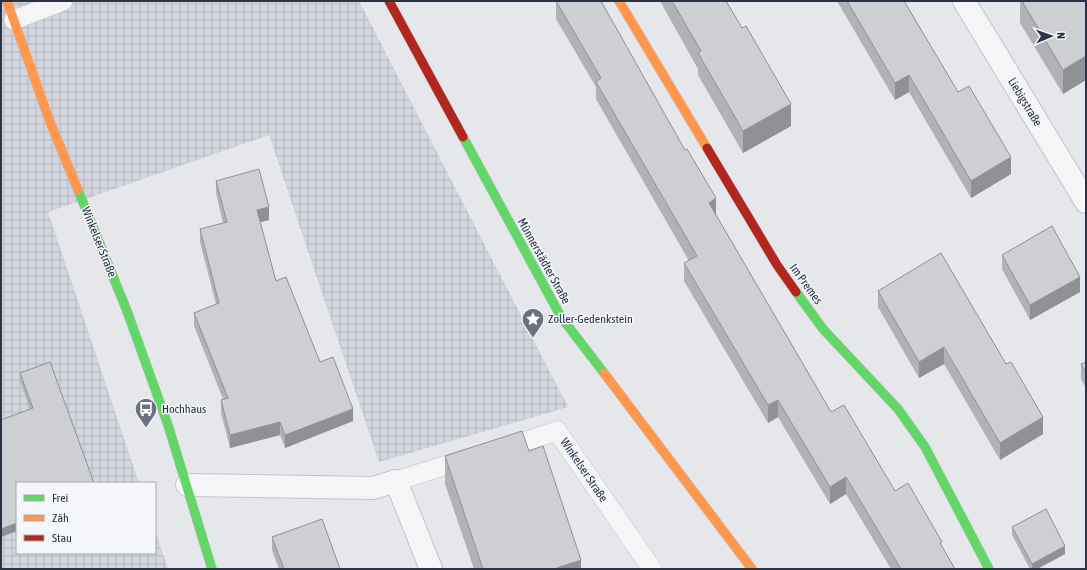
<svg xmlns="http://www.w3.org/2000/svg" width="1087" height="570" viewBox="0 0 1087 570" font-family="'Asap Condensed',sans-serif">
  <defs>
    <pattern id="industrial-grid" width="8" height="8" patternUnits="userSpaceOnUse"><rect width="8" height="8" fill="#d3d6de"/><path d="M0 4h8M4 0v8" fill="none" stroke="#b5b8c0"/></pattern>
  </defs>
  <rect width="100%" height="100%" fill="#e5e7eb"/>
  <path fill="url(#industrial-grid)" d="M1 1H359L568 407 379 462 269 135 48 212 139 483H17V553H155V530L168 569H1Z"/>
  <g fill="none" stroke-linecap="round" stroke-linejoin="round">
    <g stroke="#c3c5c9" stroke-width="20">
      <g id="lane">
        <path d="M14 20 63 1"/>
        <path d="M501 449 557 431 652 569"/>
        <path d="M396 481 469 458"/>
      </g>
    </g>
    <g stroke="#c3c5c9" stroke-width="24">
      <g id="street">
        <path d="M964 1 1086 202"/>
        <path d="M187 485 373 488 396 481 431 569"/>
      </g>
    </g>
    <g stroke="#c3c5c9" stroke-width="10">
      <g id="fast">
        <path d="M463 137 561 317 604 373"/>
        <path d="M78 190 127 311 168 425 212 569"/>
        <path d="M796 292 823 329 898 409 925 447 989 569"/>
      </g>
    </g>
    <g stroke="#c3c5c9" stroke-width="10">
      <g id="slow">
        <path d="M7 1 50 122 78 190"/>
        <path d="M619 1 707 148"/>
        <path d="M604 373 752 569"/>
      </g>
    </g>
    <g stroke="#c3c5c9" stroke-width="10">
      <g id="jam">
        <path d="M389 1 463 137"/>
        <path d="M707 148 777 265 796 292"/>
      </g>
    </g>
    <use href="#lane" stroke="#f5f5f7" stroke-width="19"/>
    <use href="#street" stroke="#f5f5f7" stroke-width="22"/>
    <use href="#fast" stroke="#63d668" stroke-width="9"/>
    <use href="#slow" stroke="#ff974d" stroke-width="9"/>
    <use href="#jam" stroke="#b3261e" stroke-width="9"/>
  </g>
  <g fill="#b1b2b5">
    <path d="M556 1 716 215 831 412 895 491 942 547 955 569H891L846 494 830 504 778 417 768 423 684 281V263L689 261 596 99V87L556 19Z"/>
    <path d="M660 1H726L791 126 743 153 698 75V69Z"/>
    <path d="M837 1H904L958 92 1011 174 971 198 909 92 895 100Z"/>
    <path d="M1020 1H1086L1085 2 1086 3V80L1063 94 1020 23Z"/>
    <path d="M216 181 269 220 260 222 276 281 353 421 285 448 280 435 230 448 221 413V400L223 399 194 326V313L216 304 200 242V229L223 223 216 193Z"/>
    <path d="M1002 255 1080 292 1030 320 1002 269Z"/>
    <path d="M878 291 1043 434 1000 460 944 364 919 378 878 307Z"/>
    <path d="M50 362 17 483V531L1 537 30 409 20 381V373Z"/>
    <path d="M1086 362V388L1081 379V364Z"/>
    <path d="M529 451 581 569H474L445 484V456Z"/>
    <path d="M1012 527 1065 554 1037 569H1030L1012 535Z"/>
    <path d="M272 537 340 569H279L272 550Z"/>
  </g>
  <g fill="#909194">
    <path d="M1086 56V80L1063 94V70Z"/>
    <path d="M909 75V92L895 100V83Z"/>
    <path d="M791 104V126L743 153V131Z"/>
    <path d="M1011 157V174L971 198V181Z"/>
    <path d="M716 198V216L709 203Z"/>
    <path d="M269 207V220L257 223V210Z"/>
    <path d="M1080 277V292L1030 320V305Z"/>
    <path d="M944 347V364L919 378V362Z"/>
    <path d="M778 400V417L768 423V405Z"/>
    <path d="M353 409V421L285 448V435Z"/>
    <path d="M1043 417V434L1000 460V443Z"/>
    <path d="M280 422V435L230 448V435Z"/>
    <path d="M846 477V494L830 504V487Z"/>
    <path d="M17 523V531L1 537V529Z"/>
    <path d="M1065 546V554L1037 569H1032V564Z"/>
    <path d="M581 560V569H554Z"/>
  </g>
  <g fill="#cecfd3" stroke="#909194">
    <path d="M556 1H601L685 150 687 149 716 198 709 203 831 412 844 405 895 491 908 483 942 542 940 543 955 569H901L846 477 830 487 778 400 768 405 684 263 697 256 596 82 601 78Z"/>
    <path d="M672 1H726L742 28 746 26 791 104 743 131 698 53 701 51Z"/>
    <path d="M847 1H904L958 92 969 86 1011 157 971 181 909 75 895 83Z"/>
    <path d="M1022 1H1085L1086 3V56L1063 70Z"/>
    <path d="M259 169 269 207 257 210 276 281 286 277 320 362 333 357 353 409 285 435 280 422 230 435 221 400 228 398 194 313 219 303 200 229 227 222 216 181Z"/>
    <path d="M1052 226 1080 277 1030 305 1002 255Z"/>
    <path d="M941 253 1006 364 1011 362 1043 417 1000 443 944 347 919 362 878 291Z"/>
    <path d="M50 362 94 483H17V523L1 529V420L33 408 20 373Z"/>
    <path d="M1086 362V373L1081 364Z"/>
    <path d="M522 431 529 451 543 446 581 560 554 569H483L445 456Z"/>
    <path d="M1046 509 1065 546 1032 564 1012 527Z"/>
    <path d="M322 519 340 569H284L272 537Z"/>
  </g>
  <defs>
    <g id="sight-pin" transform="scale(1.15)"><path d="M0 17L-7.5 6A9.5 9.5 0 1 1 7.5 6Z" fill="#6b7180" stroke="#f4f6f9"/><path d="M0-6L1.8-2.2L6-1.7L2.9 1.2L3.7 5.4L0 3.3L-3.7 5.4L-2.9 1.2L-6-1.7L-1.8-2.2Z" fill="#fff"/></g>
    <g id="bus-pin" transform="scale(1.15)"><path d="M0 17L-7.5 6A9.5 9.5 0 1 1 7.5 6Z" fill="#6b7180" stroke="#f4f6f9"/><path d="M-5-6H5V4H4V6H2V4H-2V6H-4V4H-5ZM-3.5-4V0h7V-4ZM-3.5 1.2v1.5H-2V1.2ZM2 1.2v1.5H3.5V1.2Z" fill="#fff"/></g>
  </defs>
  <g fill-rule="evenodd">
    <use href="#sight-pin" x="533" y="319"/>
    <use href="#bus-pin" x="146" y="409"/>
  </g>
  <g text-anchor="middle" stroke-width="3" stroke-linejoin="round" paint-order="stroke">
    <g font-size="12" fill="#293247" stroke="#f4f6f9">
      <text transform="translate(1025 102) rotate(59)" y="4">Liebigstraße</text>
      <text transform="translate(99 242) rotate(68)" y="4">Winkelser Straße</text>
      <text transform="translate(544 261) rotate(61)" y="4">Münnerstädter Straße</text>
      <text transform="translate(806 284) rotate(54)" y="4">Im Premes</text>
      <text transform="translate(584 470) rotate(56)" y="4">Winkelser Straße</text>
    </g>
    <g font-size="12" fill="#293247" stroke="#f4f6f9" text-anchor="start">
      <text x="548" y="323">Zoller-Gedenkstein</text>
      <text x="162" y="413">Hochhaus</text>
    </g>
  </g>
  <rect width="1087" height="570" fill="none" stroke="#293247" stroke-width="4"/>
  <rect x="16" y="482" width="140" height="72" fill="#f4f6f9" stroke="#a3a8b2"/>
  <rect x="24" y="495" width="20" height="6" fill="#63d668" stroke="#a3a8b2"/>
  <text x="52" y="502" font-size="12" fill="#293247">Frei</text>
  <rect x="24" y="515" width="20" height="6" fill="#ff974d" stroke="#a3a8b2"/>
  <text x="52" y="522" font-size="12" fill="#293247">Zäh</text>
  <rect x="24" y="535" width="20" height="6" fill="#b3261e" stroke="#a3a8b2"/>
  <text x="52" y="542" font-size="12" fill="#293247">Stau</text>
  <g transform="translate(1051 36) rotate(88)" stroke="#f4f6f9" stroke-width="3" paint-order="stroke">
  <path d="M0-3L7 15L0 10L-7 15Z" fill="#293247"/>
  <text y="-6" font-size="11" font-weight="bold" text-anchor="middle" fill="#293247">N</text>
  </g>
</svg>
